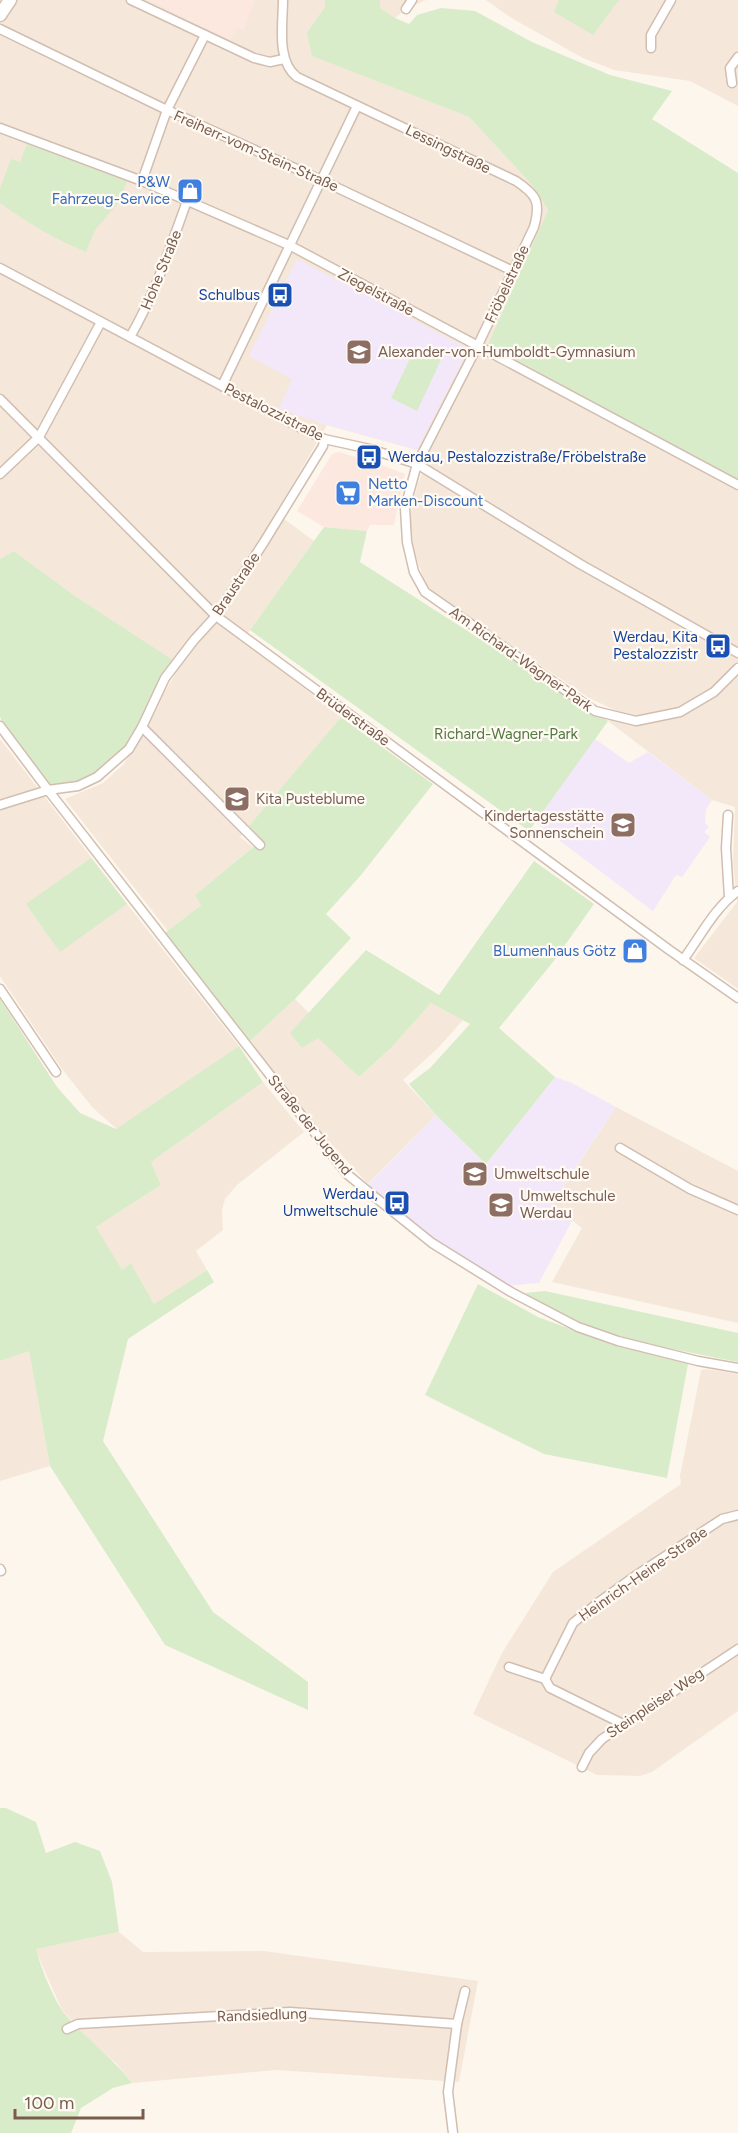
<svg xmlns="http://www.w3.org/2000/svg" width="738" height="2133" viewBox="0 0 738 2133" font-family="Figtree,sans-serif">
  <rect width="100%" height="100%" fill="#fdf6ec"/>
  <g fill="#f5e8da">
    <path d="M0 0H426L406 9 395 18 313 56 469 117 533 186 548 210 488 344 738 482V989L694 958 737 902 733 861 735 807 712 800 608 721 617 711 589 698 445 601 426 585 411 543 409 520 418 483 429 457 417 450 327 425 276 513 314 541 243 640 341 717 240 837 253 847 195 895 202 904 168 931 65 799 103 783 123 765 149 725 164 693 180 666 75 596 14 551 0 559Z"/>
    <path d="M486 0H738V106L690 81 614 70 583 58 513 19Z"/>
    <path d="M0 739 127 904 239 1046 117 1129 93 1108 62 1069 0 976Z"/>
    <path d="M295 999 309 1013 291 1033 302 1048 318 1037 359 1077 391 1048 431 1003 463 1020 439 1047 403 1080 436 1115 368 1184 317 1128 250 1041Z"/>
    <path d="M263 1082 304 1132 237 1185 225 1199 222 1210 223 1230 196 1251 207 1270 154 1304 131 1263 122 1271 96 1227 161 1185 151 1162Z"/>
    <path d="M616 1107 738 1171V1323L552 1282 582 1228 552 1204Z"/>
    <path d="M29 1350 50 1466 0 1481V1361Z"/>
    <path d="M706 1369 738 1374V1711L652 1772 640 1776 597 1775 473 1714 502 1653 553 1572 681 1484 680 1476 701 1370Z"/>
    <path d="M119 1932 143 1952 264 1951 478 1981 459 2082 276 2070 132 2083 117 2064 86 2037 62 2010 35 1949Z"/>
  </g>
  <g fill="#fde8e0">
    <path d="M148 0H254L244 30 236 28 230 40Z"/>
    <path d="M339 452 379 464 405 474 394 525H370L367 531 324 527 297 511 332 454Z"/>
  </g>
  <g fill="#f3e8fa">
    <path d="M297 259 469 349 417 450 327 425 279 409 292 379 249 356Z"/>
    <path d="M595 739 629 763 648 752 712 800 706 809 705 823 709 827 704 832 710 837 682 877 676 875 653 911 535 822Z"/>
    <path d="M555 1077 572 1083 616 1107 552 1203 573 1219 539 1283 505 1286 438 1241 368 1185 436 1115 486 1164Z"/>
  </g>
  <g fill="#d8ecc9">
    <path d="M325 0H380V8L395 18 409 24 417 15 441 8 475 11 532 42 610 75 672 91 652 119 738 173V482L488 344 548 210 533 186 469 117 312 56 307 33 325 7Z"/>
    <path d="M559 0H619L593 35 554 12Z"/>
    <path d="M27 144 127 181 119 202 95 230 86 252C55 239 27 223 0 203V189L11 159 20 162Z"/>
    <path d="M415 348 441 360 417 411 391 398Z"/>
    <path d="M324 527 367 531 360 562 608 721 529 831 250 630Z"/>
    <path d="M14 551 75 596 174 661 129 749 97 777 48 790 9 739 0 717V559Z"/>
    <path d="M341 717 433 784 361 875 326 914 351 938 295 999 250 1041 165 933 201 905 195 895 258 843 249 826Z"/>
    <path d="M91 858 127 904 60 952 26 904Z"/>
    <path d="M534 861 594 904 553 962 499 1028 555 1077 486 1164 436 1115 409 1084 430 1068 470 1024 431 1003 391 1048 359 1077 318 1038 302 1048 290 1033 366 950 439 995Z"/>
    <path d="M0 999 57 1087 80 1113 116 1129 239 1046 263 1082 151 1162 161 1185 96 1227 122 1270 131 1263 154 1304 207 1270 214 1282 128 1339 103 1441 213 1612 308 1682V1710L165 1645 50 1466 29 1351 0 1361Z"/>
    <path d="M478 1284 538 1317 611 1344 688 1364 667 1478 544 1454 425 1395Z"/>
    <path d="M545 1291 738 1333V1362C669 1348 583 1335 525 1293Z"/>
    <path d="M0 1808H6L36 1822 46 1853 75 1842 100 1851 112 1882 119 1932 36 1949C40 1966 54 2000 64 2013 85 2038 112 2057 132 2083L113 2088 81 2108 71 2133H0Z"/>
  </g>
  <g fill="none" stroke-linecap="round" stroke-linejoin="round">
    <g stroke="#d1beb0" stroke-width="11">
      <g id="street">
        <path d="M131 0 254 58 270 62 284 59"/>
        <path d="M283 0C283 24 276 61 297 77L516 181C537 195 541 202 534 227L477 347 417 464 405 508 407 542 414 572 425 592 595 711 636 721 680 712 714 692 738 668"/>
        <path d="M406 9 412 0"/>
        <path d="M0 29 167 110 323 181 513 271"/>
        <path d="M651 48V35L671 0"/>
        <path d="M732 83 730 68 738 57"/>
        <path d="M0 128 142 181 291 246 738 485"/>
        <path d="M142 181 167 110 205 35"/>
        <path d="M0 268 301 428 324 439 370 449 417 464 580 564 738 653"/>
        <path d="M130 337C155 294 170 248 187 201"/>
        <path d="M222 386 357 106"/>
        <path d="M0 399 216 616 668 949 738 998"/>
        <path d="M0 474 39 437 101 322"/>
        <path d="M0 726 48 790 347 1174 370 1193 432 1243 511 1292 578 1327 618 1341 698 1361 738 1368"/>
        <path d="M142 727 260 845"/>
        <path d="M0 805 48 790 78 786 97 777 129 749 142 727 165 678 194 640 216 616 264 542 323 446 324 439"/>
        <path d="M728 815 726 848 729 897"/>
        <path d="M683 960C700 937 715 907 738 891"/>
        <path d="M0 989 56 1072"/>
        <path d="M620 1148 690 1189 738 1210"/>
        <path d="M0 1569 1 1571"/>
        <path d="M509 1667 545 1679 550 1688 623 1724"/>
        <path d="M545 1679 573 1623 599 1602 638 1574 722 1519 738 1515"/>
        <path d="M582 1767 589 1753 602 1739 738 1649"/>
        <path d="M67 2029 78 2024 290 2012 457 2024"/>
        <path d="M453 2133 448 2092 457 2024 465 1991"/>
      </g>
    </g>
    <g stroke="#d6c0b0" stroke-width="15">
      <path id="secondary" d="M0 15 10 0"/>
    </g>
    <use href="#street" stroke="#fff" stroke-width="8"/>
    <use href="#secondary" stroke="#fff" stroke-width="12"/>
  </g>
  <defs>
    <g id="shop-square" transform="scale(1.35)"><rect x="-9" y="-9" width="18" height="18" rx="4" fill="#3f7fe0" stroke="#fffaf3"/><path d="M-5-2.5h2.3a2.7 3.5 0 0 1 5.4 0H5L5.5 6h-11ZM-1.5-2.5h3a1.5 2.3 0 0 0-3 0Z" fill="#fff"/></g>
    <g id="bus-square" transform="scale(1.35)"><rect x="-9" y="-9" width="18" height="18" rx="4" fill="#1a4fb4" stroke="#fffaf3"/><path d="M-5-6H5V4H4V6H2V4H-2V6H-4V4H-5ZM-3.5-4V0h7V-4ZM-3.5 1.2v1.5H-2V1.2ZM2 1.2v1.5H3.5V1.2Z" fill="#fff"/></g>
    <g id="school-square" transform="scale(1.35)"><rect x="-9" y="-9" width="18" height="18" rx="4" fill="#8d6e63" stroke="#fffaf3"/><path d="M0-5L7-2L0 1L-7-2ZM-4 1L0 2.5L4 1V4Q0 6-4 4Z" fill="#fff"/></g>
    <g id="supermarket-square" transform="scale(1.35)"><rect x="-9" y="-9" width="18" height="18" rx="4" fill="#3f7fe0" stroke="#fffaf3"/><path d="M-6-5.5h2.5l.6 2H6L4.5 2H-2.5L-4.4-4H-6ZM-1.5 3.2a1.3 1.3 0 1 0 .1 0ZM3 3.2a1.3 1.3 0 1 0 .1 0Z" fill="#fff"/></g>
  </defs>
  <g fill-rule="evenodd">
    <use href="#shop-square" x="190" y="191"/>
    <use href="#bus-square" x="280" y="295"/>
    <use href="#school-square" x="359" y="352"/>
    <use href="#bus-square" x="369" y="457"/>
    <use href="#supermarket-square" x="348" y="493"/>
    <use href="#bus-square" x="718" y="646"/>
    <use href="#school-square" x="237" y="799"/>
    <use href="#school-square" x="623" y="825"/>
    <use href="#shop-square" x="635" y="951"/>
    <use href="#school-square" x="475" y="1174"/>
    <use href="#bus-square" x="397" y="1203"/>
    <use href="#school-square" x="501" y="1205"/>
  </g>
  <g text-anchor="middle" stroke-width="4.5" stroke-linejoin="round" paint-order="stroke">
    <g font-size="15" fill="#7a5c4d" stroke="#fffaf3">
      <text transform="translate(448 149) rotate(26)" y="5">Lessingstraße</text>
      <text transform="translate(256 151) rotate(24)" y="5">Freiherr-vom-Stein-Straße</text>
      <text transform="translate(161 270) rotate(-68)" y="5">Hohe Straße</text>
      <text transform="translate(507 284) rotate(-65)" y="5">Fröbelstraße</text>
      <text transform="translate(376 292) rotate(28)" y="5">Ziegelstraße</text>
      <text transform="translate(274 412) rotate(27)" y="5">Pestalozzistraße</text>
      <text transform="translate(236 584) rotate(-56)" y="5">Braustraße</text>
      <text transform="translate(521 659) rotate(35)" y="5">Am Richard-Wagner-Park</text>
      <text transform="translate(353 717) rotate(36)" y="5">Brüderstraße</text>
      <text transform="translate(310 1125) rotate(51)" y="5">Straße der Jugend</text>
      <text transform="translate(643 1574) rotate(-35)" y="5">Heinrich-Heine-Straße</text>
      <text transform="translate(655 1703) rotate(-34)" y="5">Steinpleiser Weg</text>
      <text transform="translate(262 2015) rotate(-2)" y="5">Randsiedlung</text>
    </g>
    <g font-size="15" fill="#366cbe" stroke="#fffaf3" text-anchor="end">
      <text x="170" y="187">P&amp;W<tspan x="170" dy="17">Fahrzeug-Service</tspan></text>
      <text x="368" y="489" text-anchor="start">Netto<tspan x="368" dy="17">Marken-Discount</tspan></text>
      <text x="616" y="956">BLumenhaus Götz</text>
    </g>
    <g font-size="15" fill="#164399" stroke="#fffaf3" text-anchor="end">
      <text x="260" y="300">Schulbus</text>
      <text x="388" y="462" text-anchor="start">Werdau, Pestalozzistraße/Fröbelstraße</text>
      <text x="698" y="642">Werdau, Kita<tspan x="698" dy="17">Pestalozzistr</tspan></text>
      <text x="378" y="1199">Werdau,<tspan x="378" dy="17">Umweltschule</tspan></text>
    </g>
    <g font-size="15" fill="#785e54" stroke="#fffaf3" text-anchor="start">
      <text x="378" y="357">Alexander-von-Humboldt-Gymnasium</text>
      <text x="256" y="804">Kita Pusteblume</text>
      <text x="604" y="821" text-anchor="end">Kindertagesstätte<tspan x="604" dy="17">Sonnenschein</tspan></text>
      <text x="494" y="1179">Umweltschule</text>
      <text x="520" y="1201">Umweltschule<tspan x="520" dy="17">Werdau</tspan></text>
    </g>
    <g font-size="15" fill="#537a41" stroke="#fffaf3">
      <text x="506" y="739">Richard-Wagner-Park</text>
    </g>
  </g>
  <path d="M15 2109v9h128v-9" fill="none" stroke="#7a5c4d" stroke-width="3"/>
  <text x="24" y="2109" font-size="18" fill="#7a5c4d" stroke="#fffaf3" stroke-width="4.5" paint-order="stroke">100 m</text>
</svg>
